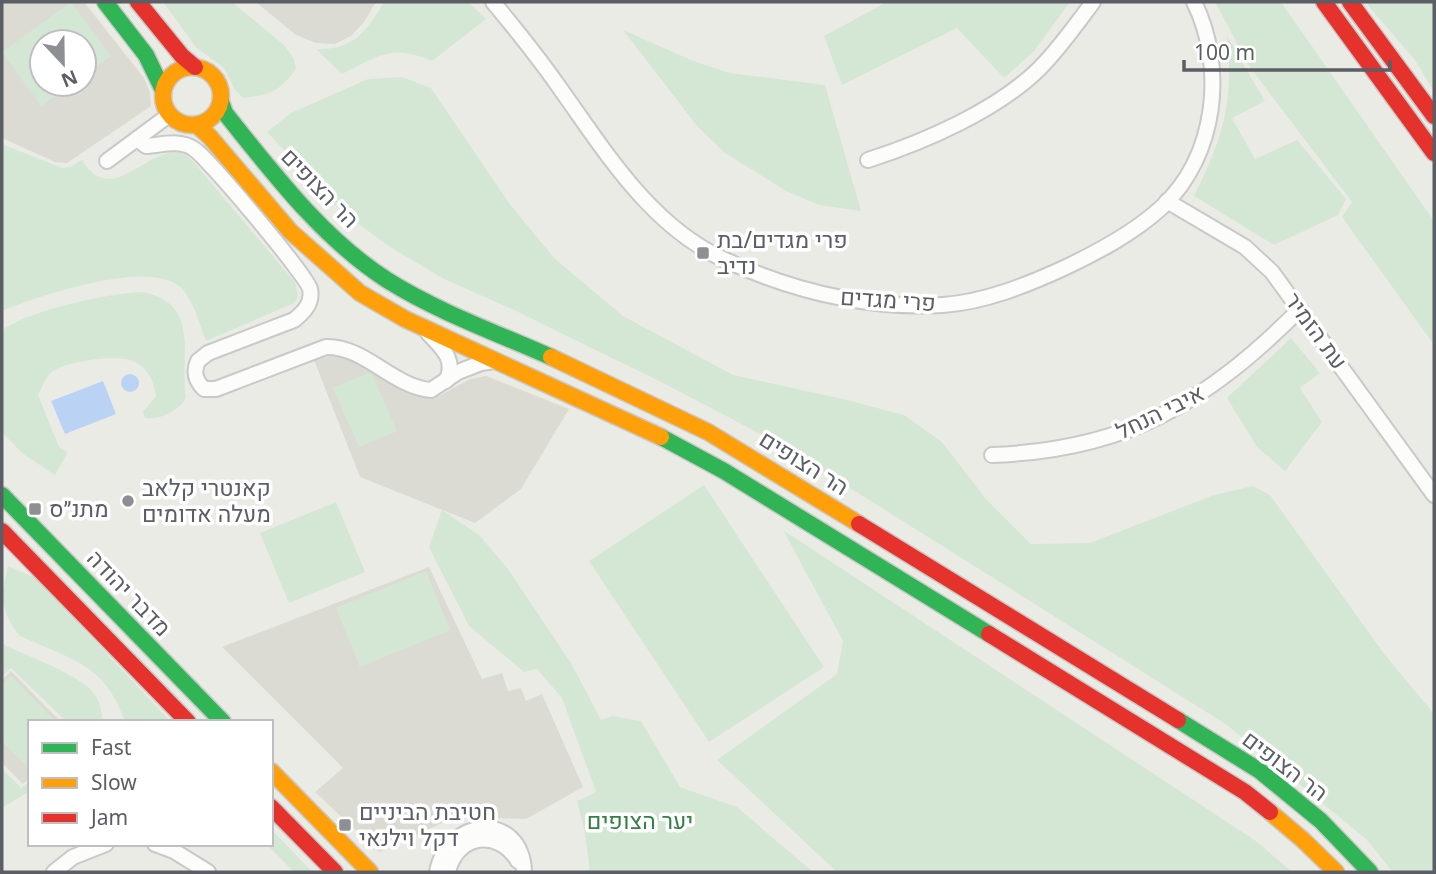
<svg xmlns="http://www.w3.org/2000/svg" width="1436" height="874" viewBox="0 0 1436 874" font-family="'Noto Sans',Heebo,sans-serif">
  <rect width="100%" height="100%" fill="#ebebe6"/>
  <g fill="#dbdbd4" fill-rule="evenodd">
    <path d="M2 2H84L144 78 150 93 151 106 67 163 55 162 2 138ZM42 42H84V84H42Z"/>
    <path d="M256 2H376L364 22 351 36 335 44 316 43 296 35Z"/>
    <path d="M332 356 351 359 434 399 470 379 486 376 569 409 521 489 475 523 360 477 314 360Z"/>
    <path d="M429 567 482 679 502 673 508 691 521 688 526 701 542 694 583 787 526 819 487 818 479 806 379 852 315 792 343 768 222 647Z"/>
    <path d="M11 671 61 722H30V778L23 784 2 763V680Z"/>
  </g>
  <g fill="#d4e7d4">
    <path d="M71 2 111 56 84 76V42H42V84H72L41 106 2 52Z"/>
    <path d="M163 2H232L284 45 294 59 296 69C279 92 270 95 243 98L235 90 224 68 196 47Z"/>
    <path d="M384 2H468L486 19 432 61C391 44 379 56 342 74L316 49C354 50 366 32 384 2Z"/>
    <path d="M887 2H1070L1034 51 1004 78 957 28 842 85 824 36Z"/>
    <path d="M1215 2H1281L1434 221V345L1342 217 1352 202 1249 66Z"/>
    <path d="M1365 2H1434V92L1415 60Z"/>
    <path d="M623 30 691 60 730 73 825 85 861 211 819 205 786 191 725 153 697 126Z"/>
    <path d="M1227 36 1265 101 1232 118 1255 159 1297 140 1346 199 1338 215 1274 245 1194 196C1223 138 1234 101 1227 36Z"/>
    <path d="M402 77 431 88 509 203 554 258 623 316 733 375 843 399 904 415 942 442 986 499 1031 544 1090 543 1214 495 1253 486 1270 495 1385 655 1434 714V872H1393L1366 839 1227 725 831 476 751 429 661 382 516 311 444 279 390 247 342 212 267 132 291 113 368 79Z"/>
    <path d="M2 144 62 168 70 167 82 160C113 212 152 138 185 155 191 158 197 166 201 171L295 282 298 297 294 303 206 341C199 324 194 300 180 287 148 259 38 296 2 311Z"/>
    <path d="M143 292C201 304 180 355 186 398 178 411 161 420 145 418L143 412 156 396C154 381 148 368 133 361 117 354 67 361 53 371 46 376 42 388 38 395L59 447 68 452 55 475 22 453 2 432V330C34 309 104 294 143 292Z"/>
    <path d="M1291 338 1320 373 1300 388 1322 422 1285 471 1257 447 1227 398Z"/>
    <path d="M371 372 397 431 359 447 333 388Z"/>
    <path d="M704 485 824 667 709 742 589 561Z"/>
    <path d="M336 502 365 572 289 603 260 533Z"/>
    <path d="M442 510 479 535 508 569 571 663 601 720 612 716 641 721 680 787 737 807 813 872H590L585 833 577 801 596 792 562 698 537 669 524 672 469 626 429 547Z"/>
    <path d="M783 530 1256 841 1292 872H837L717 760 837 674 843 641Z"/>
    <path d="M8 566 36 578 171 722H125C106 664 70 659 20 636 0 612 1 596 8 566Z"/>
    <path d="M426 571 450 630 360 667 336 608Z"/>
    <path d="M2 644C23 654 84 676 95 695 100 702 102 713 103 722H67L11 668 2 676Z"/>
    <path d="M11 676 56 722H30V769L2 741V685Z"/>
    <path d="M2 769 21 788 30 781V791L2 808Z"/>
    <path d="M271 829 312 872H294L266 844H271Z"/>
  </g>
  <g fill="#bad3f5">
    <circle cx="130" cy="383" r="9"/>
    <path d="M103 381 116 414 65 434 51 401Z"/>
  </g>
  <g fill="none" stroke-linecap="round" stroke-linejoin="round">
    <g stroke="#c8c9c8" stroke-width="18">
      <g id="street">
        <path d="M493 2C518 32 542 62 564 94 608 156 652 226 723 259 792 291 867 309 943 305 985 302 1027 285 1064 268 1098 252 1134 233 1162 207 1217 155 1226 67 1194 2"/>
        <path d="M137 139 146 146C162 145 180 139 194 149 208 158 307 276 310 289 313 303 304 312 294 320L208 353 198 361C193 372 195 380 204 389H216L326 347C365 346 393 387 431 390L458 372 481 363 494 361"/>
        <path d="M868 160C924 142 996 111 1039 69 1059 49 1076 25 1093 2"/>
        <path d="M107 161 169 115"/>
        <path d="M1167 201 1245 247 1272 272 1434 495"/>
        <path d="M428 333C442 348 457 360 446 381"/>
        <path d="M992 455C1127 450 1206 403 1300 309"/>
        <path d="M155 844 174 851 208 872"/>
        <path d="M54 872 73 857 106 844"/>
        <path d="M437 872C447 818 522 810 524 872"/>
        <path d="M448 872C457 834 498 828 518 861"/>
      </g>
    </g>
    <g stroke="#c8c8c7" stroke-width="19">
      <g id="fast">
        <path d="M105 2 146 55 163 90"/>
        <path d="M221 102 225 113C273 173 322 238 387 280 438 312 497 333 551 357"/>
        <path d="M661 437 724 471 989 634"/>
        <path d="M2 495 223 722"/>
        <path d="M1178 720 1260 771 1321 821 1370 872"/>
      </g>
    </g>
    <g stroke="#c8c8c7" stroke-width="19">
      <g id="slow">
        <circle cx="192" cy="96" r="29"/>
        <path d="M197 125 210 137 290 231 360 293 405 319 661 437"/>
        <path d="M551 357 708 432 859 524"/>
        <path d="M271 771 370 872"/>
        <path d="M1270 812 1303 840 1336 872"/>
      </g>
    </g>
    <g stroke="#c8c8c7" stroke-width="19">
      <g id="jam">
        <path d="M138 2 182 56 195 67"/>
        <path d="M1324 2 1434 153"/>
        <path d="M1350 2 1434 116"/>
        <path d="M859 524 1178 720"/>
        <path d="M2 531 188 722"/>
        <path d="M989 634 1245 792 1270 812"/>
        <path d="M271 807 335 872"/>
      </g>
    </g>
    <use href="#street" stroke="#fcfcfb" stroke-width="14"/>
    <use href="#fast" stroke="#30b455" stroke-width="16"/>
    <use href="#slow" stroke="#ff9f0a" stroke-width="16"/>
    <use href="#jam" stroke="#e5322d" stroke-width="16"/>
  </g>
  <g fill="#8d8f92" stroke="#fff" stroke-width="2.5">
    <rect x="696" y="246" width="14" height="14" rx="3.5"/>
    <circle cx="128" cy="501" r="7"/>
    <rect x="28" y="502" width="14" height="14" rx="3.5"/>
    <rect x="338" y="818" width="14" height="14" rx="3.5"/>
  </g>
  <g text-anchor="middle" stroke-width="7" stroke-linejoin="round" paint-order="stroke">
    <g font-size="23" fill="#5b5e64" stroke="#fff">
      <text transform="translate(320 188) rotate(46)" y="8">הר הצופים</text>
      <text transform="translate(888 300) rotate(4)" y="8">פרי מגדים</text>
      <text transform="translate(1316 331) rotate(54)" y="8">עת הזמיר</text>
      <text transform="translate(1160 412) rotate(-26)" y="8">איבי הנחל</text>
      <text transform="translate(804 463) rotate(32)" y="8">הר הצופים</text>
      <text transform="translate(129 593) rotate(46)" y="8">מדבר יהודה</text>
      <text transform="translate(1285 766) rotate(37)" y="8">הר הצופים</text>
    </g>
    <g font-size="23" fill="#5b5e64" stroke="#fff" text-anchor="start">
      <text x="717" y="248">פרי מגדים/בת<tspan x="717" dy="26">נדיב</tspan></text>
      <text x="142" y="496">קאנטרי קלאב<tspan x="142" dy="26">מעלה אדומים</tspan></text>
      <text x="49" y="517">מתנ״ס</text>
      <text x="359" y="820">חטיבת הביניים<tspan x="359" dy="26">דקל וילנאי</tspan></text>
    </g>
    <g font-size="23" fill="#368045" stroke="#fff">
      <text x="640" y="829">יער הצופים</text>
    </g>
  </g>
  <rect width="1436" height="874" fill="none" stroke="#5b5e64" stroke-width="7"/>
  <rect x="28" y="720" width="245" height="126" fill="#ffffff" stroke="#bdbfc1" stroke-width="2"/>
  <rect x="42" y="743" width="35" height="10" fill="#30b455" stroke="#bdbfc1" stroke-width="2"/>
  <text x="91" y="755" font-size="21" fill="#5b5e64">Fast</text>
  <rect x="42" y="778" width="35" height="10" fill="#ff9f0a" stroke="#bdbfc1" stroke-width="2"/>
  <text x="91" y="790" font-size="21" fill="#5b5e64">Slow</text>
  <rect x="42" y="813" width="35" height="10" fill="#e5322d" stroke="#bdbfc1" stroke-width="2"/>
  <text x="91" y="825" font-size="21" fill="#5b5e64">Jam</text>
  <g transform="translate(63 63) rotate(158)"><circle r="33" fill="#ffffff" stroke="#bdbfc1" stroke-width="2"/>
  <path d="M0-5L12 26L0 18L-12 26Z" fill="#8d8f92"/>
  <text y="-10" font-size="19" font-weight="bold" text-anchor="middle" fill="#5b5e64">N</text>
  </g>
  <path d="M1184 60v10h206v-10" fill="none" stroke="#5b5e64" stroke-width="3.5"/>
  <text x="1194" y="60" font-size="21" fill="#5b5e64" stroke="#ffffff" stroke-width="5" paint-order="stroke">100 m</text>
</svg>
